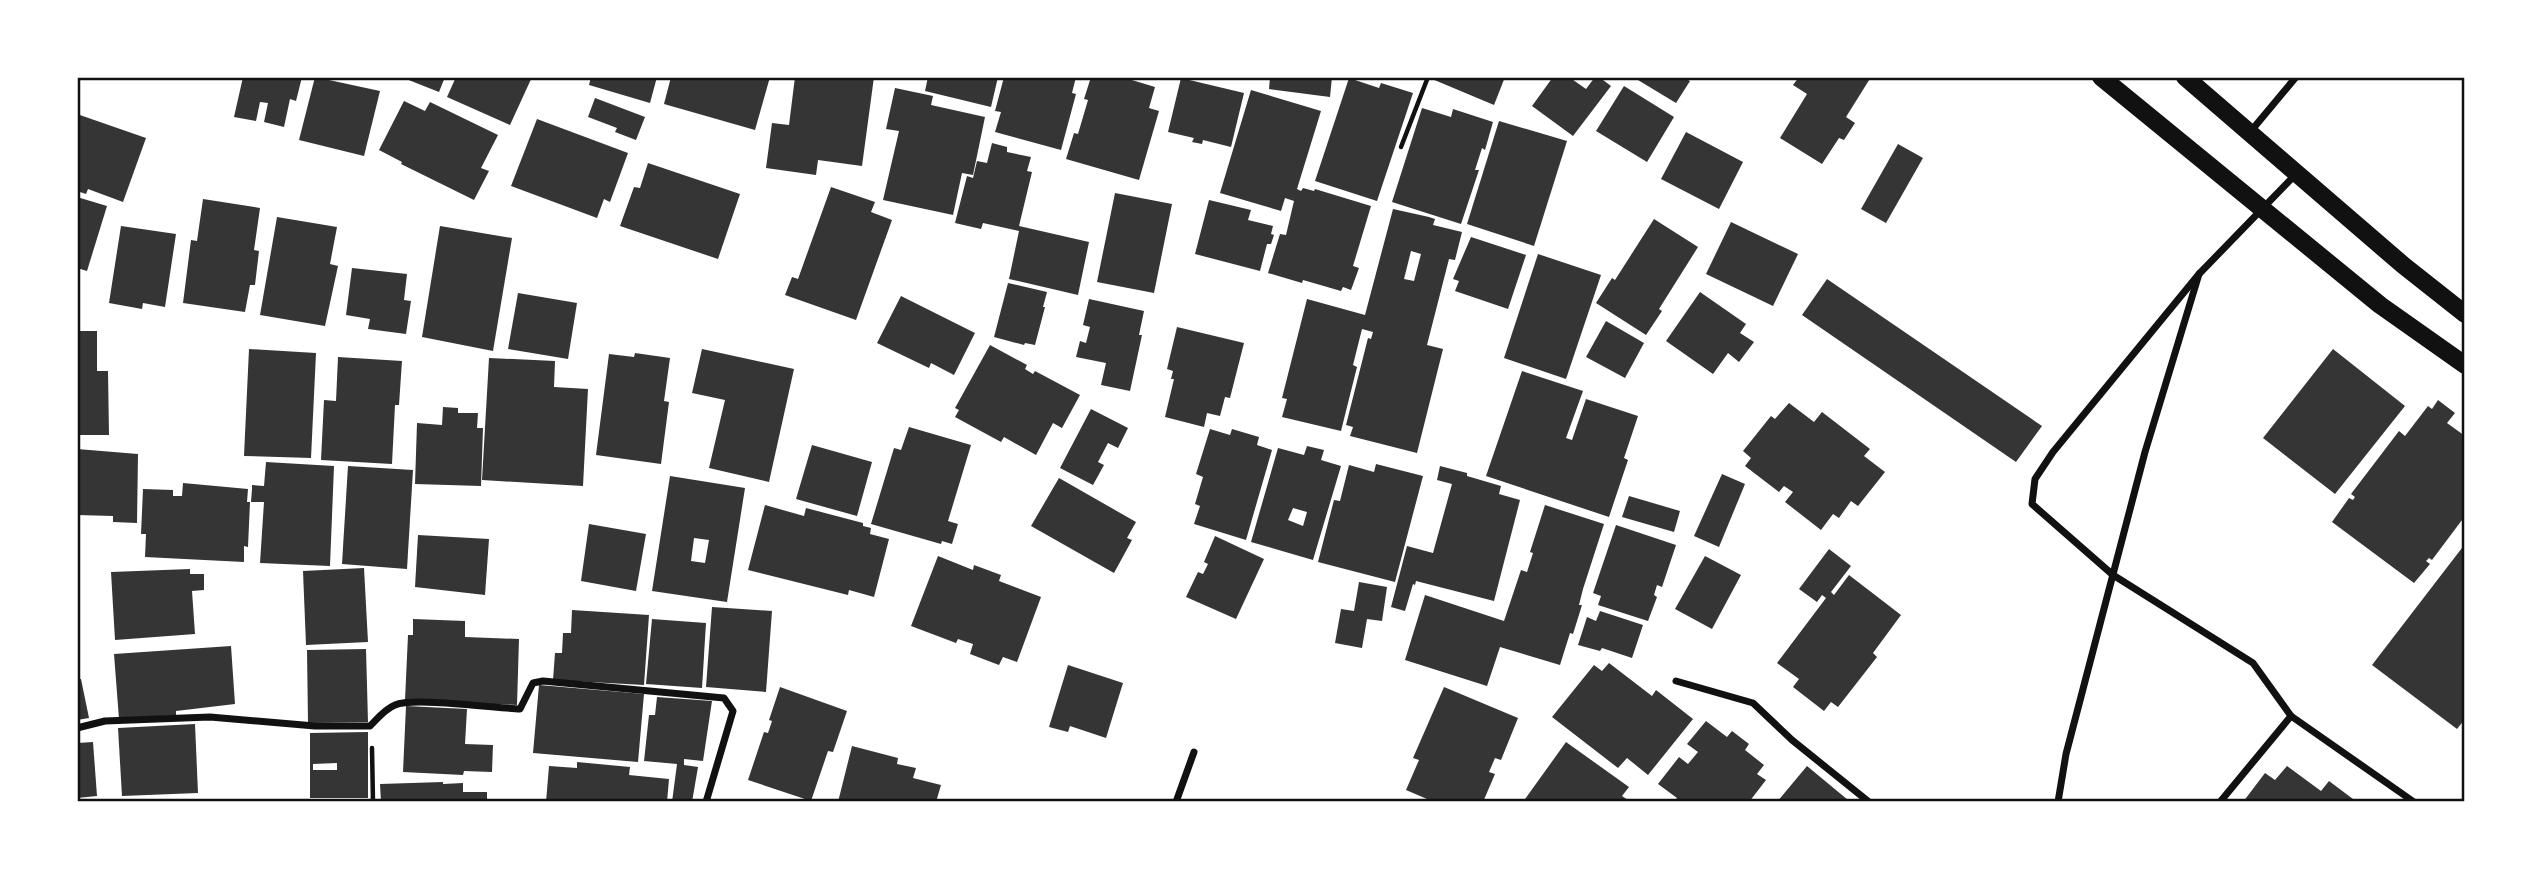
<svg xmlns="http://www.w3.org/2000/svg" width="2542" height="879" viewBox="0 0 2542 879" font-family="Poppins,sans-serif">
  <rect width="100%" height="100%" fill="#fff"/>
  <g fill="#353535" fill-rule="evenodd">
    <path d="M243 77H302L296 101 290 99 284 127 264 122 268 103 260 102 256 121 234 117Z"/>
    <path d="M315 77 380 91 364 156 299 140Z"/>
    <path d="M401 77H445L439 92Z"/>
    <path d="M456 77H532L510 125 447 97Z"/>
    <path d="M591 77H657L650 103 589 85Z"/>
    <path d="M671 77H770L755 130 664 104Z"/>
    <path d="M795 77H874L862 166 818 160 816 175 766 168 772 123 789 125Z"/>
    <path d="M928 77H998L991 107 925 91Z"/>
    <path d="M1004 77H1076L1072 93 1076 94 1061 150 995 132 1001 112 995 111Z"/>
    <path d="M1091 77H1122L1155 87 1149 108 1159 111 1139 180 1066 159 1074 133 1078 134 1088 100 1084 99Z"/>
    <path d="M1270 77H1332L1330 97 1269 89Z"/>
    <path d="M1433 77H1505L1494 105 1432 79Z"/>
    <path d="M1553 77H1569L1586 89 1595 77H1599L1611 86 1573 136 1532 106Z"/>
    <path d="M1633 77H1683L1690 81 1676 103Z"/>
    <path d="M1799 77H1871L1846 117 1855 123 1844 140 1839 138 1822 164 1780 138 1807 94 1793 85Z"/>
    <path d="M1181 78 1244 93 1231 147 1203 140 1202 144 1192 142 1194 138 1168 132Z"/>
    <path d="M1349 78 1379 88 1381 83 1413 93 1377 201 1315 181Z"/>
    <path d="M1624 86 1674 117 1647 162 1596 131Z"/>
    <path d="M895 88 933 96 931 105 985 117 973 175 962 173 953 215 883 200 899 131 886 129Z"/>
    <path d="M1251 90 1321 111 1297 189 1301 191 1303 188 1314 191 1315 189 1371 206 1353 266 1359 268 1351 290 1343 287 1341 291 1303 280 1302 283 1268 273 1280 234 1286 235 1294 201 1285 198 1281 211 1220 193Z"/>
    <path d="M595 98 645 117 636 140 615 132 617 128 588 117Z"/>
    <path d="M404 101 425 111 430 102 498 135 481 168 489 171 474 200 401 164 402 162 379 150Z"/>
    <path d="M1422 108 1451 117 1453 109 1493 122 1485 150 1482 148 1475 170H1479L1461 224 1392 202Z"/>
    <path d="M77 114 146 138 123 202 88 189 86 194 77 191Z"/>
    <path d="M537 119 628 153 610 202 604 199 597 218 511 186Z"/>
    <path d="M1499 121 1567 141 1534 246 1467 224Z"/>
    <path d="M1686 132 1743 162 1719 209 1661 179Z"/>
    <path d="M992 143 1007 147V152L1031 157 1027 171 1032 172 1019 226 1089 242 1078 295 1009 279 1019 231 983 223 981 229 955 223 967 176 973 178 977 161 987 163Z"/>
    <path d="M1898 144 1923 158 1886 223 1861 209Z"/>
    <path d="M648 163 740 194 718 259 620 226 634 187 640 188Z"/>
    <path d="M831 187 875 202 871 212 892 220 856 320 785 295 792 277 798 279Z"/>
    <path d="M1115 193 1172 204 1154 293 1097 282Z"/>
    <path d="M77 197 107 206 87 271 77 268Z"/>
    <path d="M203 199 260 208 254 250 259 251 255 285H250L245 312 183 303 191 240 197 241Z"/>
    <path d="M1209 200 1251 210 1248 220 1273 226 1271 234 1274 235 1271 244H1267L1260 271 1195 254Z"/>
    <path d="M1393 209 1429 217 1435 219 1433 225 1462 232 1455 260 1449 259 1427 345 1443 349 1417 453 1350 436 1353 427 1346 425 1368 338 1371 339 1373 332 1362 329 1353 365 1357 367 1341 431 1282 417 1287 399 1282 398 1307 299 1365 315ZM1411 251 1421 254 1414 281 1404 279Z"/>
    <path d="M277 217 337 227 330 264 338 266 325 326 260 315Z"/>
    <path d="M1654 219 1698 247 1659 309 1662 311 1646 335 1596 303 1612 278 1615 280Z"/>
    <path d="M1731 222 1798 254 1773 306 1706 274Z"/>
    <path d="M121 226 176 234 165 307 143 303 142 309 109 303Z"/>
    <path d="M440 226 512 238 493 351 422 337Z"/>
    <path d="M1471 237 1526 255 1508 309 1455 291 1459 281 1453 279Z"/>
    <path d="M1538 254 1601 275 1566 379 1504 358Z"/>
    <path d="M352 268 407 274 404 300 411 301 406 334 368 329 370 319 346 315Z"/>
    <path d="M1827 279 2042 426 2016 462 1802 315Z"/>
    <path d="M1008 283 1047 292 1043 307H1045L1035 345 1025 343 1024 345 994 337Z"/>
    <path d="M1700 292 1746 324 1740 333 1754 342 1739 362 1728 353 1713 374 1666 341Z"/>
    <path d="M518 293 577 303 568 359 508 349Z"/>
    <path d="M901 296 975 333 954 375 931 363 929 368 877 343Z"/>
    <path d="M1089 299 1144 311 1139 335H1142L1130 391 1101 385 1106 363 1076 357 1080 341 1086 343 1090 327 1083 325Z"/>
    <path d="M1606 321 1644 343 1625 378 1586 357Z"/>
    <path d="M1177 327 1244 343 1230 398 1225 397 1220 416 1207 413 1204 427 1165 417 1174 379H1171L1173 371 1167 369Z"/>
    <path d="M77 331H97V371H108L109 435H77Z"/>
    <path d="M990 345 1027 365 1025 369 1033 374 1035 371 1080 395 1062 428 1053 423 1036 455 1004 437 1001 442 955 417 959 410 955 408Z"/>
    <path d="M249 349 316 353 311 458 244 456Z"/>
    <path d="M702 349 794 369 769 482 709 468 725 400 692 393Z"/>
    <path d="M2333 349 2405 406 2335 494 2263 438Z"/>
    <path d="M635 353 670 358 664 401 669 402 661 464 596 455 609 354 634 357Z"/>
    <path d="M338 357 402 361 399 405H395L392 464 321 460 324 400 336 401Z"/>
    <path d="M489 358 555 361 554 387 588 389 583 486 482 480Z"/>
    <path d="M1522 371 1583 391 1566 438 1572 440 1586 399 1638 416 1624 458 1628 460 1609 517 1486 476Z"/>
    <path d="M2438 400 2455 413 2447 423 2465 436V516L2432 560 2429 558 2426 561 2430 564 2414 583 2332 522 2349 498 2353 500 2355 497 2351 494 2399 431 2405 436 2428 406 2432 409Z"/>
    <path d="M1789 403 1814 422 1822 412 1870 449 1864 456 1885 472 1858 506 1851 501 1839 518 1833 514 1821 530 1785 502 1793 492 1784 486 1779 492 1745 466 1751 458 1743 451 1771 416 1775 419Z"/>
    <path d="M443 407 458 408V413H478L477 428H483L481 486 415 484 417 423 442 425Z"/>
    <path d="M1091 409 1128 428 1118 448 1108 443 1098 462 1104 465 1093 485 1060 468Z"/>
    <path d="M909 427 971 445 948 521 958 524 952 544 942 541 941 544 871 524 894 448 901 450Z"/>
    <path d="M1210 429 1230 435 1232 429 1259 437 1257 445 1272 450 1246 540 1194 524 1200 506 1195 504 1203 477 1196 474Z"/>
    <path d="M812 445 872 462 857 516 796 499Z"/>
    <path d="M1307 446 1324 450 1321 460 1341 466 1313 560 1251 542 1278 448 1304 455ZM1293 508 1307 512 1303 526 1288 520Z"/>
    <path d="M77 449 138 454 137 523 113 522V516L77 515Z"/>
    <path d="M266 462 334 466 330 566 260 563 264 502H251L252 489V485L264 486Z"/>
    <path d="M1376 464 1423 476 1395 582 1318 562 1334 500 1340 501 1349 465 1374 472Z"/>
    <path d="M348 466 413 470 407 569 342 564Z"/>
    <path d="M1440 466 1467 473V476L1501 486 1499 494 1520 500 1494 601 1416 581 1415 585 1413 584 1405 611 1391 607 1407 546 1433 553 1452 484 1437 480Z"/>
    <path d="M1722 474 1745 484 1719 547 1694 536Z"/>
    <path d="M670 476 745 488 727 602 652 591ZM694 538 709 540 705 563 691 561Z"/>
    <path d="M1059 478 1136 522 1127 538 1132 540 1114 573 1031 526Z"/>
    <path d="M183 483 248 489 247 502H250L248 547 244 546V562L145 557 146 534H141L143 489 173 490V496H182Z"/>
    <path d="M1629 496 1680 511 1674 532 1622 517Z"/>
    <path d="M765 505 804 516 806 508 863 523V526L871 528 870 534 889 539 874 597 849 590 848 595 748 570Z"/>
    <path d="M1545 505 1604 524 1583 589 1579 605H1582L1573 634 1570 633 1560 665 1500 647 1487 686 1405 660 1425 595 1504 621 1521 570 1527 572 1533 553 1530 552Z"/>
    <path d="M589 524 646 534 636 591 581 581Z"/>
    <path d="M1616 525 1676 545 1662 587 1657 585 1654 595 1657 597 1648 621 1598 605 1601 596 1593 593Z"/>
    <path d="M418 535 489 539 485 595 415 587Z"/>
    <path d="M1215 536 1264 559 1236 619 1186 597 1198 572 1203 574 1208 564 1204 562Z"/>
    <path d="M2465 544V719L2457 729 2372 665Z"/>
    <path d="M1829 549 1851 566 1831 592 1834 595 1849 575 1901 615 1873 653 1877 657 1838 707 1831 702 1824 711 1793 687 1799 679 1777 663 1826 598 1822 595 1817 602 1799 589Z"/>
    <path d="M938 556 973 570 974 565 1001 575 999 581 1041 597 1017 662 1003 657 999 665 970 654 973 644 958 639 956 643 911 626Z"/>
    <path d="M1705 556 1741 575 1712 629 1675 609Z"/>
    <path d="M364 568 368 642 306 645 303 571Z"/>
    <path d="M190 569V574H204V590L192 591 195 634 115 640 111 572Z"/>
    <path d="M1359 582 1387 587 1382 621 1367 619 1362 648 1335 643 1341 609 1354 611Z"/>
    <path d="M712 607 772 611 766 692 706 687Z"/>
    <path d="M572 610 649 615 644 685 553 680 555 653H562L563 633H571Z"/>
    <path d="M1600 611 1643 625 1632 658 1602 648 1600 651 1578 645 1587 617 1596 621Z"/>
    <path d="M413 619 465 621V637L519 639 517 705 405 700 408 635H413Z"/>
    <path d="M652 619 706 623 702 688 646 684Z"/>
    <path d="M231 646 235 704 176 711V715L119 719 114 654Z"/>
    <path d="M366 649 368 722 308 723 307 650Z"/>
    <path d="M1609 663 1652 696 1656 690 1693 719 1648 775 1627 758 1618 768 1552 717 1594 665 1602 671Z"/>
    <path d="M1068 665 1123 683 1106 738 1070 726 1068 732 1049 727Z"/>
    <path d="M77 679H81L89 718 77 720Z"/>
    <path d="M539 685 644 694 638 762 533 753Z"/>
    <path d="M780 687 847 711 833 752 828 751 811 801 748 780 764 732 768 733 772 721 769 720Z"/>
    <path d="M1444 687 1518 718 1501 760 1495 758 1489 772 1495 774 1483 802H1434L1406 790 1419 760 1413 758Z"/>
    <path d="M657 697 712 701 703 761 684 759V765L698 767 692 802H672L677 764 644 761 649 715H655Z"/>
    <path d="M406 706 467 709 465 744 493 745 492 772 464 771 463 775 403 772Z"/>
    <path d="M1706 721 1727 737 1732 731 1749 744 1745 750 1764 765 1757 774 1766 780 1749 802H1739L1735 799 1733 802H1674L1677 798 1658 784 1679 757 1688 764 1698 752 1687 744Z"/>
    <path d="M195 724 198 793 122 796 118 728Z"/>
    <path d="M368 732V798H310V733ZM337 763V770H313V764Z"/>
    <path d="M93 742 97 796 77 798V743Z"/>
    <path d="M1566 742 1629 787 1622 796 1631 802H1523Z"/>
    <path d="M852 746 898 758 897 764 916 768 913 778 941 785 936 802H838Z"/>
    <path d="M577 762 630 767 629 775 669 779 667 802H546L549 766 577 768Z"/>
    <path d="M1807 766 1848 800 1846 802H1777Z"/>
    <path d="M2287 766 2321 791 2329 781 2357 802H2243L2265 773 2275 780Z"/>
    <path d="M443 782V784L463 783V792H487V802H381L380 784Z"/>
  </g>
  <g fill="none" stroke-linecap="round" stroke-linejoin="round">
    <g stroke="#111" stroke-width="4.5">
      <path d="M1401 147 1428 77"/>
      <path d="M372 748 373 802"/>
    </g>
    <g stroke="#111" stroke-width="7">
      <path d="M2251 131 2296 77"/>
      <path d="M2199 274 2053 452 2035 479 2032 504 2113 575 2253 663 2291 716 2414 802"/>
      <path d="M1676 681 1753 703 1792 740 1869 802"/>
      <path d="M77 728 105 721 210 717 315 726H370C378 718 385 709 395 705 413 697 496 708 520 709L533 683 543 681 724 698 733 711 706 802"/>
      <path d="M1176 802 1194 752"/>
      <path d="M2058 802 2066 754 2145 452 2199 274 2295 175"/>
      <path d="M2220 802 2291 716"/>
    </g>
    <g stroke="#111" stroke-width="18">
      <path d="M2101 77 2380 305 2465 365"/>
      <path d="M2185 77 2403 265 2465 314"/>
    </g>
  </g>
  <rect width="2542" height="879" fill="none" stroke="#ffffff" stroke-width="158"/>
  <rect x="79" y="79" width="2384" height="721" fill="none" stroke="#111" stroke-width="2.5"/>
</svg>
